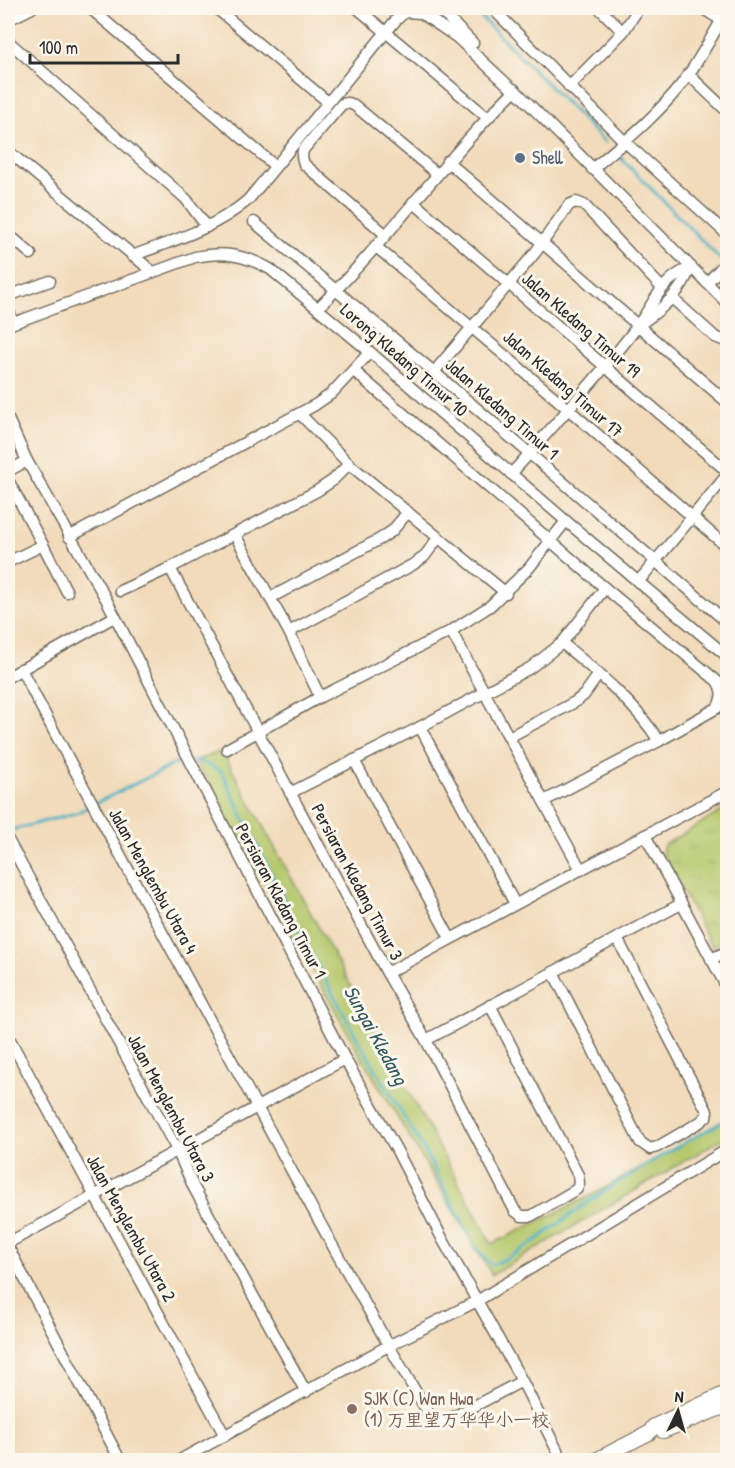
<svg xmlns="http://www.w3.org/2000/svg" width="735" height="1468" viewBox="0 0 735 1468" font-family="'Patrick Hand','LXGW WenKai TC',sans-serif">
  <defs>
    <pattern id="park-tufts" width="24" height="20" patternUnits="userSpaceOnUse" patternTransform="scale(1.5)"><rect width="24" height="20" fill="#b5c86c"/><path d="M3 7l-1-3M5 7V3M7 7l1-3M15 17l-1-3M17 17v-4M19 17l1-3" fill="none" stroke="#9cac5e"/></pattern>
  </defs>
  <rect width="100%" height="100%" fill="#fbf7ec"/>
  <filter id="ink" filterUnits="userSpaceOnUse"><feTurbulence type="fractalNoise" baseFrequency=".0167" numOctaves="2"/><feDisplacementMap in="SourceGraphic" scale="12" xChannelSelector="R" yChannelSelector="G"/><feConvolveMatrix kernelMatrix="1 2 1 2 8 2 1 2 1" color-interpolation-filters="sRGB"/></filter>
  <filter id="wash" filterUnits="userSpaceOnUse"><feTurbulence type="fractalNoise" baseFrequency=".008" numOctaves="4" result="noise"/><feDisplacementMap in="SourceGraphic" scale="24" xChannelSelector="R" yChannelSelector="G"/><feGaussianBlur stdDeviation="1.35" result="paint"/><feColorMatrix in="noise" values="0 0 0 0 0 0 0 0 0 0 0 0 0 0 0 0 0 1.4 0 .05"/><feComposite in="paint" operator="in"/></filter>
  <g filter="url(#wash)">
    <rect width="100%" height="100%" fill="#f2dbbb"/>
    <path fill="#b5c86c" stroke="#707a4c" stroke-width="1.5" d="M222 751 492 1244 594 1194 727 1118V1136L492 1275 359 1053 195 761Z"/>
    <path fill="url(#park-tufts)" stroke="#707a4c" stroke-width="1.5" d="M727 808V939L712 947 662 853 664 845Z"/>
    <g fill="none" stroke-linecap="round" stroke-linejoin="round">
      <g stroke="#46b1c4" stroke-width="3">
        <path d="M472 8 605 142"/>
        <path d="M620 157 720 259"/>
        <path d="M193 762 200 761 221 771 300 933 357 1038 424 1150 476 1249 492 1265C527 1251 557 1224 588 1202 633 1172 680 1144 728 1119"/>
        <path d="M8 831 76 813 179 762H186"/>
      </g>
    </g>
  </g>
  <g filter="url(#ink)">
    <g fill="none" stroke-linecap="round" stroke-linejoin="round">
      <g stroke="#71695d" stroke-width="13">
        <g id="minor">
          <path d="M90 8 275 166"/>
          <path d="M216 8 328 102"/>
          <path d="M357 8 487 117"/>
          <path d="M438 8 473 43"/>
          <path d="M492 8 625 142 728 235"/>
          <path d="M599 8 623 32"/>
          <path d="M702 8 721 20"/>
          <path d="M8 20 32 8"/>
          <path d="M450 31 510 87 515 90 728 304"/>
          <path d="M8 41 186 199 207 227"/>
          <path d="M688 74 728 112"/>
          <path d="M569 87 623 32 639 8"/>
          <path d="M8 151 153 272"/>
          <path d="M447 161 728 403"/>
          <path d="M592 169C626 141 663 111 689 74 703 53 715 31 728 9"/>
          <path d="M413 202 728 472"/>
          <path d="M254 222 434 372 728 623"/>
          <path d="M8 234 31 254"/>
          <path d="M385 234 304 164 302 157 303 150 342 104 348 103 354 105 437 174"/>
          <path d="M375 246 567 408 728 548"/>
          <path d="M132 256C172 241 214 229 248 200L396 20 405 12 421 13 455 36"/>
          <path d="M707 283 728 260"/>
          <path d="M8 296 50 281"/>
          <path d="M672 298 715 337 728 342"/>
          <path d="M318 308C388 240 445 159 515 90"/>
          <path d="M8 309 13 323"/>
          <path d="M642 323C663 308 682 292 690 268"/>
          <path d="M8 325 195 257C223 251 245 255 270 269L370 352 566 521 728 657"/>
          <path d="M354 371 605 588 717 681C723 690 723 698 717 708L659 741 544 801"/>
          <path d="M434 372 535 253 569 205 576 202 584 205 662 288"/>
          <path d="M300 414 349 464 506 593"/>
          <path d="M8 419 27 461 106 599 345 1059 396 1149 443 1240 522 1381 562 1460"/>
          <path d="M8 471 27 461"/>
          <path d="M511 474 529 454C564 413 604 371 636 328 654 304 660 280 690 268"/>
          <path d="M8 480 43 545 8 562"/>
          <path d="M235 535 289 632 320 697"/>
          <path d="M69 537 315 405 331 394 370 352"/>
          <path d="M43 545 67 592"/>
          <path d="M170 568 387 973 426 1040 515 1211 522 1216H531L577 1189 579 1183 578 1175 490 1005"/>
          <path d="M638 582 728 474"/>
          <path d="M120 591 170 568 317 491 332 481 349 464"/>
          <path d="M270 598 380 539 392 531 408 512"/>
          <path d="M451 631 581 870"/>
          <path d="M289 632 414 564 424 557 438 538"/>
          <path d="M562 643C598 673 634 702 659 741"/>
          <path d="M21 669C92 804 165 938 238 1072 301 1188 364 1306 432 1419L444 1422 522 1381"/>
          <path d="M8 677 114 617"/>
          <path d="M420 727 515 904"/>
          <path d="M509 737 575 702 584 695 599 674"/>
          <path d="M227 749 320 697 451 631 490 606 529 568 566 521"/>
          <path d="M354 760 450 938"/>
          <path d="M290 793 420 727 530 668 562 643 605 588"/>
          <path d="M645 835 728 990"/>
          <path d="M8 840 177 1150 194 1188 306 1392"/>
          <path d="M711 959 728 951"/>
          <path d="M553 972 640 1142 650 1149 657 1147 700 1122 706 1117 707 1111 617 938"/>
          <path d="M387 973 728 791"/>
          <path d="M8 1036 225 1436"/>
          <path d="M426 1040 681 904"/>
          <path d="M8 1243 345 1059"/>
          <path d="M8 1247 120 1460"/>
          <path d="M180 1460 388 1346 477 1301 728 1149"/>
        </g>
      </g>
      <g stroke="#71695d" stroke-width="16">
        <g id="major">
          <path d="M663 1431 721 1408 728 1407"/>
          <path d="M596 1460 649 1433 654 1426 728 1392"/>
        </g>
      </g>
      <use href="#minor" stroke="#fff" stroke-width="10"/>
      <use href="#major" stroke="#fff" stroke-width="14"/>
    </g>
  </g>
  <circle fill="#5c6f8a" stroke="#fbf7ec" stroke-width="2" cx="520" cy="158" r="6"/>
  <circle fill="#8d6e63" stroke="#fbf7ec" stroke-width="2" cx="352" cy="1409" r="6"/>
  <g text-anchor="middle" stroke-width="6" stroke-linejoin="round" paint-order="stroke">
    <g font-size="18" fill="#4e5e75" stroke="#fbf7ec" text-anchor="start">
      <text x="532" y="164">Shell</text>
    </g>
    <g font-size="18" fill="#2b2b2b" stroke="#fbf7ec">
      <text transform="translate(581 325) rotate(41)" y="6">Jalan Kledang Timur 19</text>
      <text transform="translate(404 360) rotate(41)" y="6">Lorong Kledang Timur 10</text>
      <text transform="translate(563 384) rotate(41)" y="6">Jalan Kledang Timur 17</text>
      <text transform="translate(502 409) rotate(41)" y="6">Jalan Kledang Timur 1</text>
      <text transform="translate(153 881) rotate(61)" y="6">Jalan Menglembu Utara 4</text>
      <text transform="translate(357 882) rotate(62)" y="6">Persiaran Kledang Timur 3</text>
      <text transform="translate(281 901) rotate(62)" y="6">Persiaran Kledang Timur 1</text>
      <text transform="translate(171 1108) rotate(62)" y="6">Jalan Menglembu Utara 3</text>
      <text transform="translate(131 1228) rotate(61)" y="6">Jalan Menglembu Utara 2</text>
    </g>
    <g font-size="18" fill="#785e54" stroke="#fbf7ec" text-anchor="start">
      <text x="364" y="1405">SJK (C) Wan Hwa<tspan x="364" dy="21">(1) 万里望万华华小一校</tspan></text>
    </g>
    <g font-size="20" font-style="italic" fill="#345a61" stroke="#fbf7ec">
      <text transform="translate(376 1035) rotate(61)" y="7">Sungai Kledang</text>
    </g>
  </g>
  <rect width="735" height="1468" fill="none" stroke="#fbf7ec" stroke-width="30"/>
  <g transform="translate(678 1411) rotate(5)" stroke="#fbf7ec" stroke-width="4.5" paint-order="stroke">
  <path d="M0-4.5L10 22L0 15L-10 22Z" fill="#2b2b2b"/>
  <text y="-9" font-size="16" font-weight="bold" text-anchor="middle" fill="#2b2b2b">N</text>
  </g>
  <path d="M30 54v9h148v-9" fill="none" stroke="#2b2b2b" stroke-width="3"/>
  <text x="39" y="54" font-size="18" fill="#2b2b2b" stroke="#fbf7ec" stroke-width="4.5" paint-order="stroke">100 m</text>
</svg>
